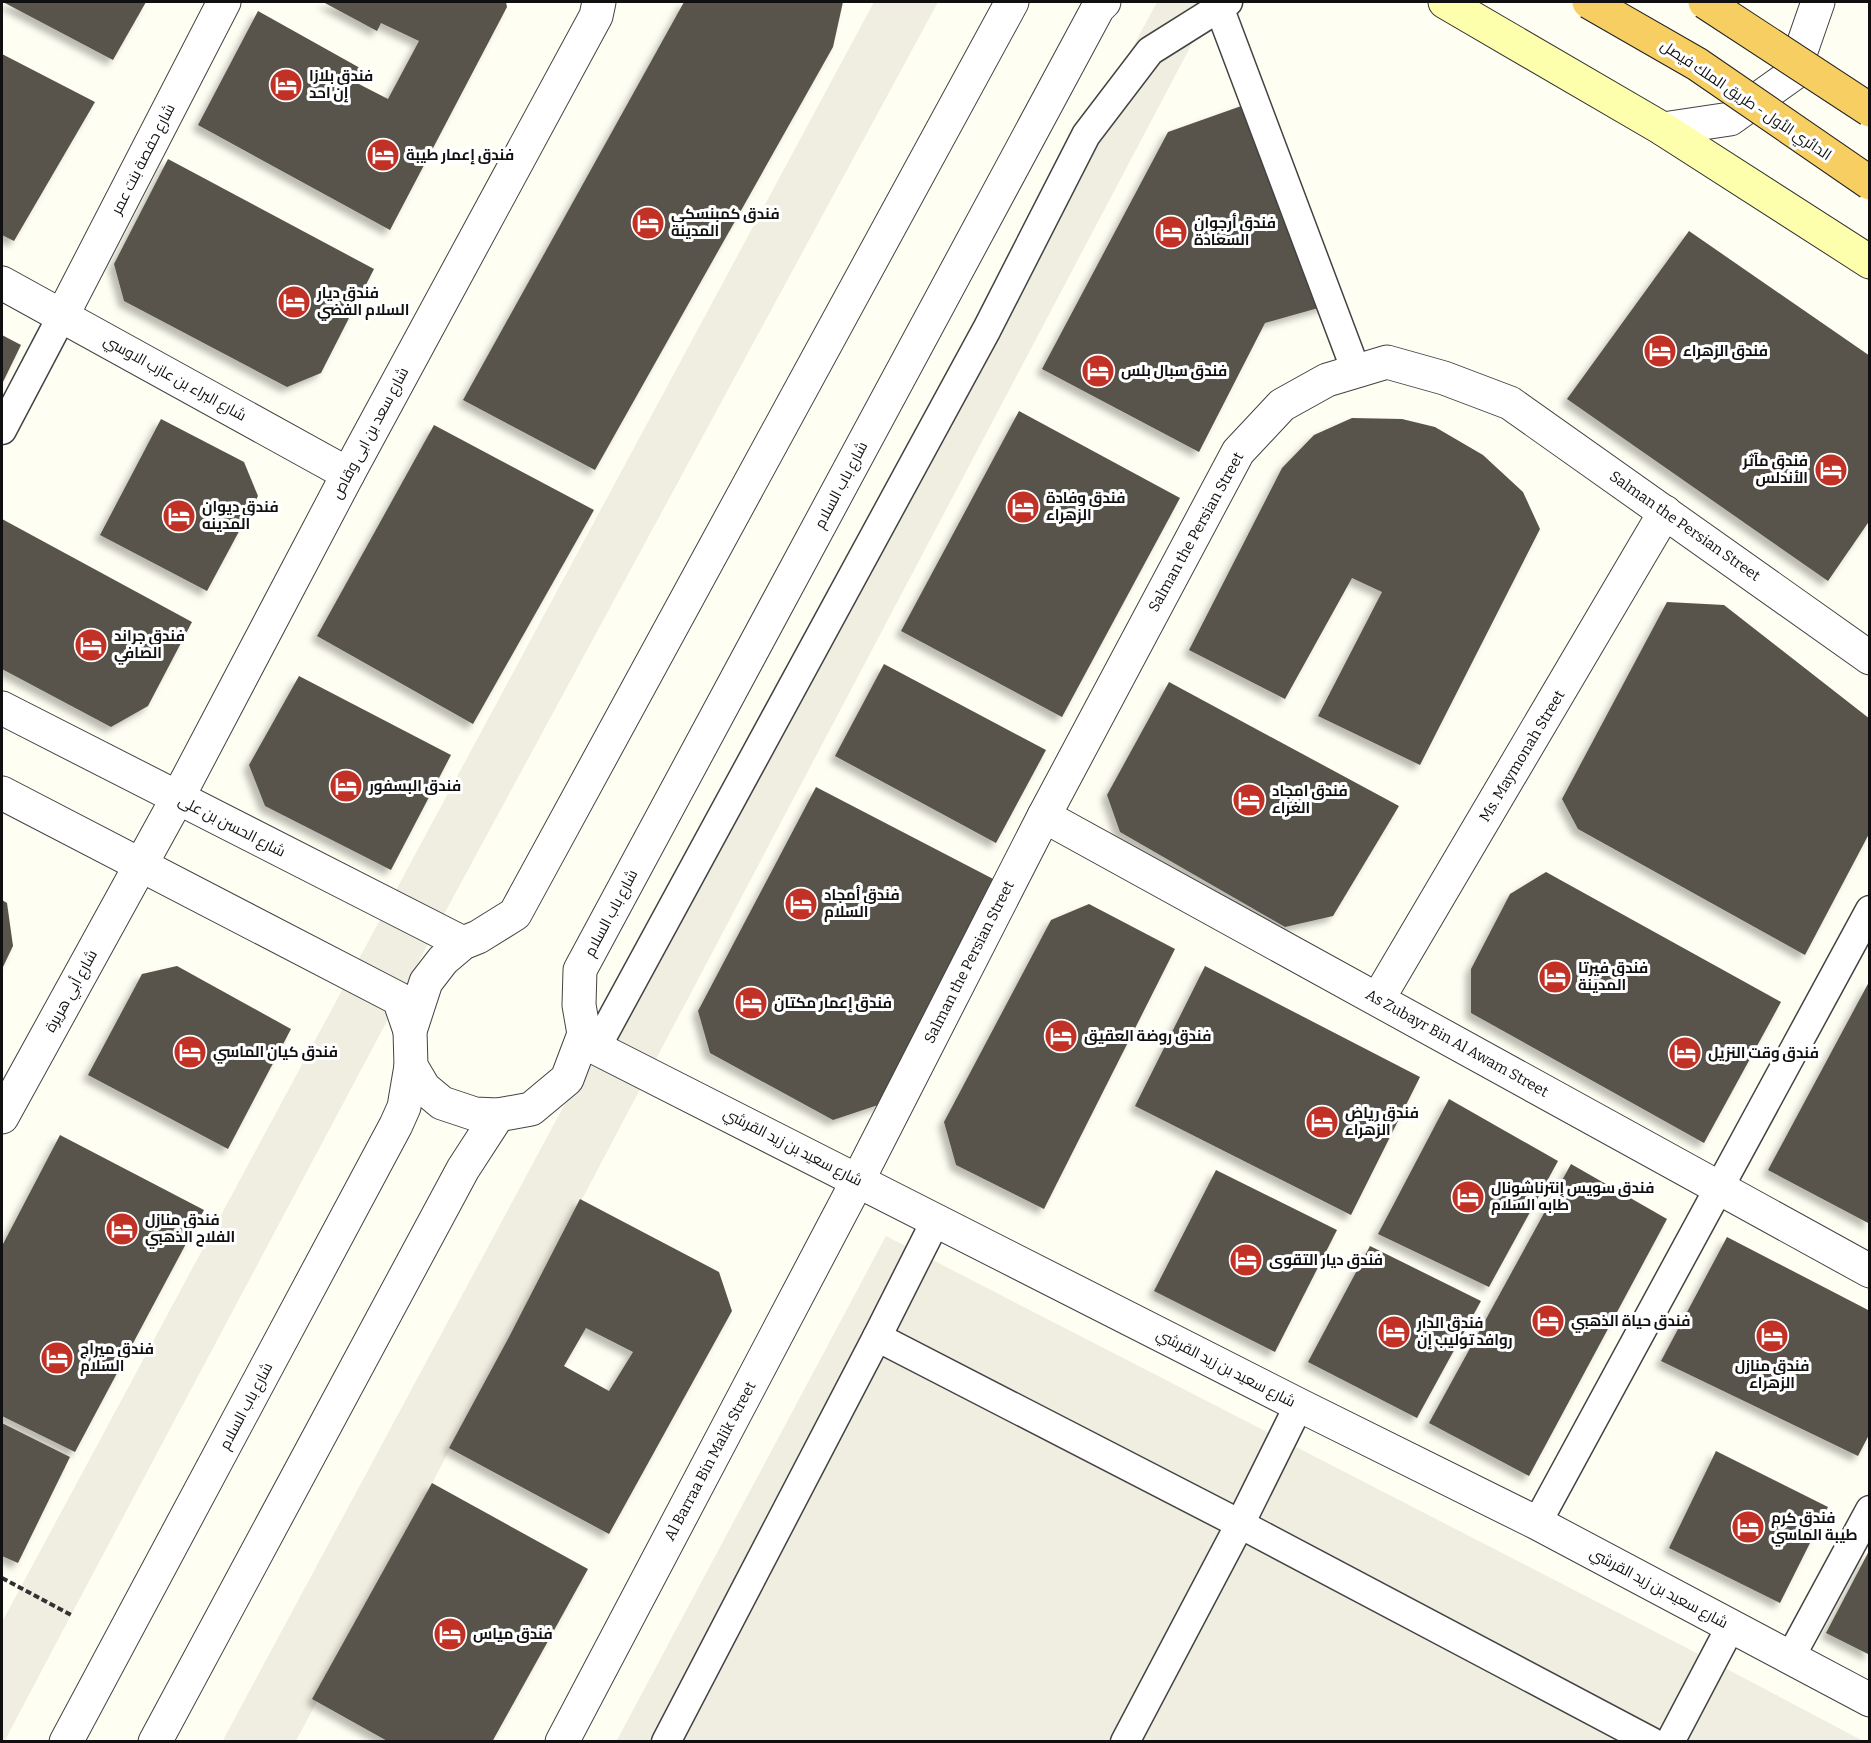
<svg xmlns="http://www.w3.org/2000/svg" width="1871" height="1743" viewBox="0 0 1871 1743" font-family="Bitter,Cairo,serif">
  <defs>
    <filter id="shadow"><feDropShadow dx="-5.5" dy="5.5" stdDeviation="3" flood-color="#0004"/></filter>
  </defs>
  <rect width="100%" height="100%" fill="#fffef2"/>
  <g fill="#f0eee0">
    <path d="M874 2H938L436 929 71 1615 4 1742 2 1741V1622Z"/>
    <path d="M1157 2H1214L296 1741 222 1742Z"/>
    <path d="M886 1236 1712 1661 1863 1741 616 1742Z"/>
  </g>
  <g fill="#59524c" fill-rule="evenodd" filter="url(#shadow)">
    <path d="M3 2H146L113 60Z"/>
    <path d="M323 2H506L507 7 390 230 198 125 258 11 360 68 353 81 388 99 419 41 381 23 377 31Z"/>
    <path d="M684 2H843L833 47 595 470 463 400Z"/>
    <path d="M2 54 95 102 14 241 2 235Z"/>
    <path d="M1261 99 1336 303 1265 323 1199 452 1042 369 1168 132Z"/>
    <path d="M168 159 374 269 321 373 287 387 124 301 114 264Z"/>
    <path d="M1689 231 1870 356V520L1828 581 1567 399Z"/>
    <path d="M2 335 21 345 2 384Z"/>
    <path d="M1019 411 1180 498 1062 717 901 631Z"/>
    <path d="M1352 418 1402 419 1435 427 1483 455 1523 492 1540 529 1420 765 1318 716 1382 592 1352 578 1285 699 1189 650 1282 468 1314 435Z"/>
    <path d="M161 419 244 462 258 496 207 591 100 535Z"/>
    <path d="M434 425 594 510 473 724 317 636Z"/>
    <path d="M2 519 192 622 148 706 111 727 2 669Z"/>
    <path d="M1667 602 1724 605 1870 719V832L1805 955 1578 829 1562 799Z"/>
    <path d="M884 664 1046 750 996 843 835 756Z"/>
    <path d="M299 676 451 755 391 870 265 806 249 765Z"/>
    <path d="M1169 682 1399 806 1333 916 1285 927 1120 832 1107 795Z"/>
    <path d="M816 787 999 882 881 1104 833 1120 710 1053 698 1011Z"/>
    <path d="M1546 872 1781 1002 1704 1143 1471 1013V969L1510 894Z"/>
    <path d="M2 900 7 903 13 946 2 969Z"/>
    <path d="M1089 904 1175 949 1044 1209 956 1165 944 1122 1051 920Z"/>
    <path d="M177 966 291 1029 228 1149 88 1075 142 974Z"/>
    <path d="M1205 966 1420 1077 1351 1215 1135 1106Z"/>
    <path d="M1870 980V1224L1768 1170Z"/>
    <path d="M1449 1099 1558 1161 1489 1287 1378 1234Z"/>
    <path d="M60 1135 204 1210 75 1452 2 1416V1246Z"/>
    <path d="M1571 1164 1667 1219 1529 1476 1429 1423Z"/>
    <path d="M1216 1170 1337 1230 1275 1352 1154 1291Z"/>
    <path d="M580 1199 719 1272 732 1311 609 1534 449 1448 509 1337ZM586 1328 633 1352 609 1391 564 1366Z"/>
    <path d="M1727 1237 1870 1311V1433L1858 1456 1661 1361Z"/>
    <path d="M1370 1246 1481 1301 1417 1418 1308 1362Z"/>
    <path d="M2 1423 70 1457 18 1563 2 1556Z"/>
    <path d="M1716 1451 1828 1507 1780 1603 1669 1548Z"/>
    <path d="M432 1483 588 1569 492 1742H389L312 1699Z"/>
    <path d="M1870 1549V1655L1826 1633Z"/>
  </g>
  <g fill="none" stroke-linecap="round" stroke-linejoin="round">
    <g stroke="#434343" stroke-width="31">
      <g id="pedestrian">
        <path d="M1219 7 1356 371"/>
        <path d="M2 430 62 316"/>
        <path d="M596 1048 987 329 1086 135 1150 51 1228 2"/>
        <path d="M877 1337 1240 1524 1652 1742"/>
        <path d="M1537 1523 1870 910"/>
        <path d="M1790 1658 1870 1510"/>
        <path d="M666 1742 877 1337 936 1220"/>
        <path d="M1125 1742 1240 1524 1299 1405"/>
        <path d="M1670 1742 1731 1626"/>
      </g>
    </g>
    <g stroke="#434343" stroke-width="35">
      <g id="minor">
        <path d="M1012 2 515 914 478 937 463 943 443 960 426 982 410 1031 411 1066 424 1088 442 1103 475 1114 498 1115 531 1109 567 1079 584 1034 579 1005 580 970 1098 8 1104 2"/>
        <path d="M2 283 348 474"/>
        <path d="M62 316 224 2"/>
        <path d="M2 708 463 943"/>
        <path d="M2 793 399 999 410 1031"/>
        <path d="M1044 816 1870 1271"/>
        <path d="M1378 999 1665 512"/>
        <path d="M2 1117 177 799 348 474 596 16 599 2"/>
        <path d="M66 1742 396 1125 404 1107 411 1066"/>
        <path d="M155 1742 463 1169 498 1115"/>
        <path d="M562 1742 858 1180 1044 816 1238 452 1282 405 1327 380 1387 362 1444 378 1510 403 1870 658"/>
      </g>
    </g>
    <g stroke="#434343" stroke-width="35">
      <g id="tertiary">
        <path d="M1663 129 1730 119 1793 74 1818 2"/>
        <path d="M584 1034 596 1048 1299 1405 1537 1523 1870 1700"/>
      </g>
    </g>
    <g stroke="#323232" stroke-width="35">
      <path id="secondary" d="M1445 2 1663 129 1870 262"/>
    </g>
    <path stroke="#323232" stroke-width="4" stroke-dasharray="6 3" stroke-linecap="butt" d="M2 1578 71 1615"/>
    <use href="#pedestrian" stroke="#fff" stroke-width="28"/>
    <use href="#minor" stroke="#fff" stroke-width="33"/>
    <use href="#tertiary" stroke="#fff" stroke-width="33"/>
    <use href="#secondary" stroke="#feffad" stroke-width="33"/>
    <g stroke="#212121" stroke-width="35" stroke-linecap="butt">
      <g id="trunk-bridge">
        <path d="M1589 2 1697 64 1870 183"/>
        <path d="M1705 2 1870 110"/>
      </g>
    </g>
    <use href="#trunk-bridge" stroke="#f7ce62" stroke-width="33"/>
  </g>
  <defs>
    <g id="hotel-disc" transform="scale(1.725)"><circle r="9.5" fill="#c23126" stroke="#fff"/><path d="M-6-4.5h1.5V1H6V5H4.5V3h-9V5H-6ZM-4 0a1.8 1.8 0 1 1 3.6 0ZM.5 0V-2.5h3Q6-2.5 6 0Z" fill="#fff"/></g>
  </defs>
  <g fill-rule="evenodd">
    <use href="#hotel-disc" x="286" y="85"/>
    <use href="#hotel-disc" x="383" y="155"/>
    <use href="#hotel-disc" x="648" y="223"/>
    <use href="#hotel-disc" x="1171" y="232"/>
    <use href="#hotel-disc" x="294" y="302"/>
    <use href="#hotel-disc" x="1660" y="351"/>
    <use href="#hotel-disc" x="1098" y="371"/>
    <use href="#hotel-disc" x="1831" y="470"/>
    <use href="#hotel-disc" x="1023" y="507"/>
    <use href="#hotel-disc" x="179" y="516"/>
    <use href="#hotel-disc" x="91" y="645"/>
    <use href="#hotel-disc" x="346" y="786"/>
    <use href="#hotel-disc" x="1249" y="800"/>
    <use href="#hotel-disc" x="801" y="904"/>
    <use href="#hotel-disc" x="1555" y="977"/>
    <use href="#hotel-disc" x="751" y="1003"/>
    <use href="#hotel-disc" x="1061" y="1036"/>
    <use href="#hotel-disc" x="190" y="1052"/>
    <use href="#hotel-disc" x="1685" y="1053"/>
    <use href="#hotel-disc" x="1322" y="1122"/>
    <use href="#hotel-disc" x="1468" y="1197"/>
    <use href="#hotel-disc" x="122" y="1229"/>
    <use href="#hotel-disc" x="1246" y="1260"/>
    <use href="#hotel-disc" x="1548" y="1321"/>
    <use href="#hotel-disc" x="1394" y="1332"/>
    <use href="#hotel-disc" x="1772" y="1336"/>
    <use href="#hotel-disc" x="57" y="1358"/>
    <use href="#hotel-disc" x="1748" y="1527"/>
    <use href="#hotel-disc" x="450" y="1634"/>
  </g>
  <g text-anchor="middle" stroke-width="6" stroke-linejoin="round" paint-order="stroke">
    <g font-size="15" font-weight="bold" fill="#101010" stroke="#fff" text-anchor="start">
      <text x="309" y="81">فندق بلازا<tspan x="309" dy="17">إن احد</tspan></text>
      <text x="406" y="160">فندق إعمار طيبة</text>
      <text x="671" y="219">فندق كمبنسكي<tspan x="671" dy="17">المدينة</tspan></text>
      <text x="1194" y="228">فندق أرجوان<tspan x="1194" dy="17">السعادة</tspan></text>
      <text x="317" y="298">فندق ديار<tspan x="317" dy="17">السلام الفضي</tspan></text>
      <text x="1683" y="356">فندق الزهراء</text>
      <text x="1121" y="376">فندق سبال بلس</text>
      <text x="1808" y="466" text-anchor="end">فندق مآثر<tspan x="1808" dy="17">الأندلس</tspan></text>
      <text x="1046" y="503">فندق وفادة<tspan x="1046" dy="17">الزهراء</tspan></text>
      <text x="202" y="512">فندق ديوان<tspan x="202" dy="17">المدينه</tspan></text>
      <text x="114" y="641">فندق جراند<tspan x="114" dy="17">الصافي</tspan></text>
      <text x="369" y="791">فندق البسفور</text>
      <text x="1272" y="796">فندق امجاد<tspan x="1272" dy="17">الغراء</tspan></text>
      <text x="824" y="900">فندق أمجاد<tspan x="824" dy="17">السلام</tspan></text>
      <text x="1578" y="973">فندق فيرتا<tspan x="1578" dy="17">المدينة</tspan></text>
      <text x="774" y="1008">فندق إعمار مكتان</text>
      <text x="1084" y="1041">فندق روضة العقيق</text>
      <text x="213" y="1057">فندق كيان الماسي</text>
      <text x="1708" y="1058">فندق وقت النزيل</text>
      <text x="1345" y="1118">فندق رياض<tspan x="1345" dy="17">الزهراء</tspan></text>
      <text x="1491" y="1193">فندق سويس إنترناشونال<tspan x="1491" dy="17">طابه السلام</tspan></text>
      <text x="145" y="1225">فندق منازل<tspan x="145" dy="17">الفلاح الذهبي</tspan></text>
      <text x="1269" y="1265">فندق ديار التقوى</text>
      <text x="1571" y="1326">فندق حياة الذهبي</text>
      <text x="1417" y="1328">فندق الدار<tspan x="1417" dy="17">روافد توليب إن</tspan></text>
      <text x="80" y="1354">فندق ميراج<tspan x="80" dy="17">السلام</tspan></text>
      <text x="1772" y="1371" text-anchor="middle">فندق منازل<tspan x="1772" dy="17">الزهراء</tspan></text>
      <text x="1771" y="1523">فندق كرم<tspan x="1771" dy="17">طيبة الماسي</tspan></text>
      <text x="473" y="1639">فندق مياس</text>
    </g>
    <g font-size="15" fill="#101010" stroke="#fff">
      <text transform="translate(1746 100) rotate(34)" y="5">الدائري الأول - طريق الملك فيصل</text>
      <text transform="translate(143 159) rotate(-63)" y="5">شارع حفصة بنت عمر</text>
      <text transform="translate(175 378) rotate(29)" y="5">شارع البراء بن عازب الاوسي</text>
      <text transform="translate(370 433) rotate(-62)" y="5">شارع سعد بن ابى وقاص</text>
      <text transform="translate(841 485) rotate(-62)" y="5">شارع باب السلام</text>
      <text transform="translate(1685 526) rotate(35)" y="5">Salman the Persian Street</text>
      <text transform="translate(1196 532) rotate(-61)" y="5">Salman the Persian Street</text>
      <text transform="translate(1522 756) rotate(-59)" y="5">Ms. Maymonah Street</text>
      <text transform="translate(232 826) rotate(27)" y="5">شارع الحسن بن على</text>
      <text transform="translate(611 913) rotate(-62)" y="5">شارع باب السلام</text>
      <text transform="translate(969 962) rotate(-63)" y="5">Salman the Persian Street</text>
      <text transform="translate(71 991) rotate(-61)" y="5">شارع أبي هريرة</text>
      <text transform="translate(1457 1043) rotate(29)" y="5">As Zubayr Bin Al Awam Street</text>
      <text transform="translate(793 1147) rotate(27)" y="5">شارع سعيد بن زيد القرشي</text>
      <text transform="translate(1226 1368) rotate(27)" y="5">شارع سعيد بن زيد القرشي</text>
      <text transform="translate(246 1406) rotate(-62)" y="5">شارع باب السلام</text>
      <text transform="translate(710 1461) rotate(-62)" y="5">Al Barraa Bin Malik Street</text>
      <text transform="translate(1659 1588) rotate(28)" y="5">شارع سعيد بن زيد القرشي</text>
    </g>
  </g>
  <rect width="1871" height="1743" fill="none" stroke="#101010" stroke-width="6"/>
</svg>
